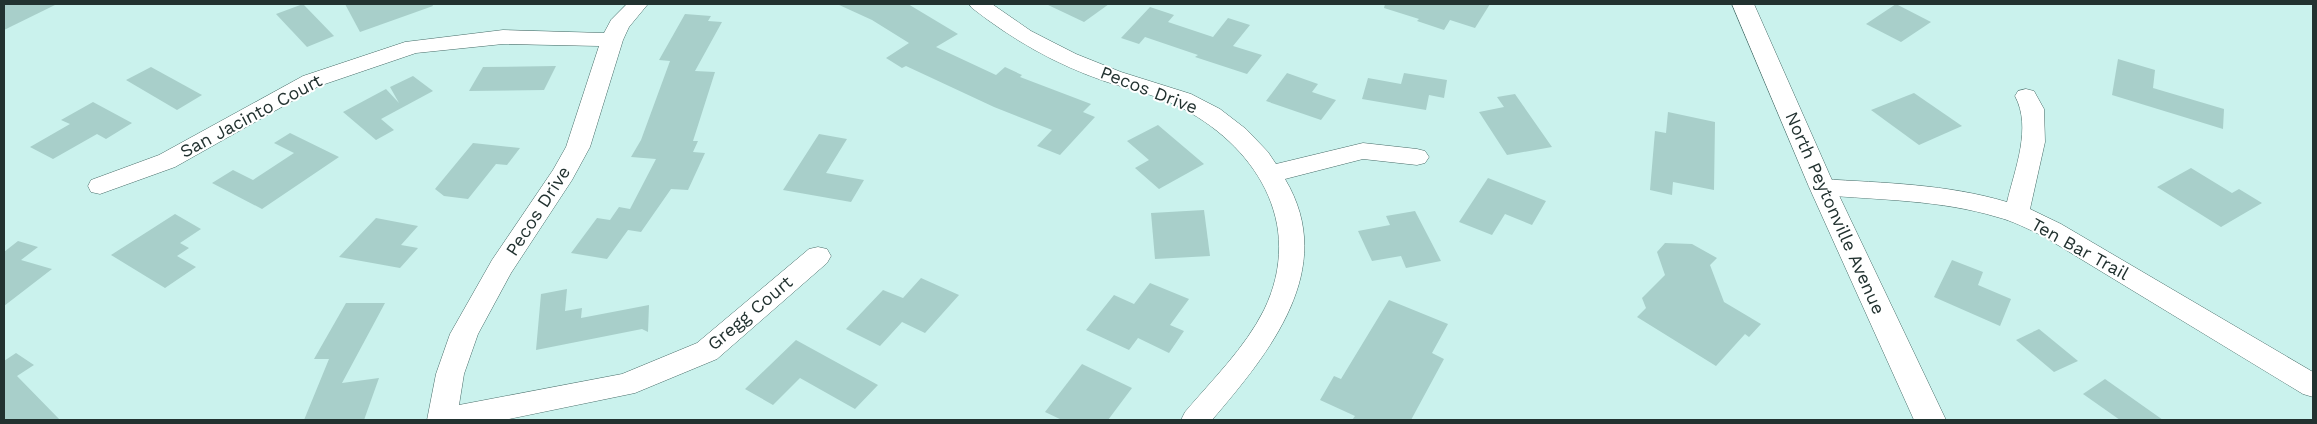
<svg xmlns="http://www.w3.org/2000/svg" width="2317" height="424" viewBox="0 0 2317 424" font-family="'Work Sans',sans-serif">
  <rect width="100%" height="100%" fill="#caf2ed"/>
  <g fill="#a8cfca">
    <path d="M4 4H57L4 30Z"/>
    <path d="M303 4 334 36 307 47 276 14Z"/>
    <path d="M345 4H432L433 6 360 32Z"/>
    <path d="M837 4H908L958 34 936 47 996 75 1005 67 1022 75 1020 77 1091 104 1083 112 1095 117 1060 155 1037 146 1052 130 994 107 906 66 902 68 886 58 909 43 872 20Z"/>
    <path d="M1046 4H1109L1084 22Z"/>
    <path d="M1385 4H1490L1475 28 1450 20 1444 30 1417 21 1419 19 1384 8Z"/>
    <path d="M1896 4 1931 22 1901 42 1866 24Z"/>
    <path d="M1150 7 1174 15 1168 22 1213 37 1228 18 1250 25 1233 46 1262 55 1247 74 1195 57 1198 55 1145 37 1139 44 1121 38Z"/>
    <path d="M685 14 711 16 708 21 722 22 695 71 715 72 693 141H698L693 152 705 153 688 190 671 189 641 232 628 230 607 259 571 253 597 218 610 220 619 207 630 209 656 159 631 157 641 140 670 61 659 60Z"/>
    <path d="M2118 59 2155 70 2153 88 2224 109 2223 129 2112 95Z"/>
    <path d="M556 66 544 90 469 91 483 67Z"/>
    <path d="M151 67 202 95 177 110 126 80Z"/>
    <path d="M1287 73 1318 84 1312 92 1336 100 1321 120 1266 101Z"/>
    <path d="M1404 73 1447 80 1444 98 1429 95 1426 110 1362 99 1368 78 1401 84Z"/>
    <path d="M413 76 433 91 381 119 394 130 376 140 343 112 386 89 399 103 390 87Z"/>
    <path d="M1914 93 1962 126 1919 145 1871 110Z"/>
    <path d="M1515 94 1552 147 1507 155 1479 112 1504 107 1497 97Z"/>
    <path d="M93 102 132 123 106 139 97 134 53 159 30 147 70 124 61 120Z"/>
    <path d="M1668 112 1715 122 1714 190 1673 182 1672 195 1650 190 1655 131 1666 133Z"/>
    <path d="M1158 125 1204 164 1159 189 1135 168 1149 160 1127 141Z"/>
    <path d="M290 133 339 157 262 209 212 183 233 170 253 180 294 153 274 143Z"/>
    <path d="M819 134 847 139 826 173 864 180 851 202 783 190Z"/>
    <path d="M473 143 520 148 507 165 496 164 468 199 444 196 435 189Z"/>
    <path d="M2191 168 2232 193 2239 189 2262 203 2221 227 2157 187Z"/>
    <path d="M1488 178 1546 201 1532 225 1505 214 1492 235 1459 222Z"/>
    <path d="M1204 210 1210 256 1155 259 1151 213Z"/>
    <path d="M1415 211 1441 261 1406 268 1401 256 1372 261 1358 231 1390 225 1386 216Z"/>
    <path d="M175 214 201 229 180 243 189 248 177 256 196 267 165 288 111 255Z"/>
    <path d="M376 218 418 226 401 245 418 248 400 268 339 257Z"/>
    <path d="M18 241 38 247 21 260 52 269 4 306V252Z"/>
    <path d="M1665 243 1692 244 1717 258 1710 265 1724 302 1761 324 1749 337 1745 334 1716 366 1637 317 1646 308 1642 298 1665 275 1657 252Z"/>
    <path d="M1952 260 1983 272 1978 285 2011 299 2000 326 1934 297Z"/>
    <path d="M921 278 959 295 925 333 902 322 880 346 846 329 883 290 903 298Z"/>
    <path d="M1150 283 1189 299 1170 325 1184 331 1169 353 1138 338 1129 350 1086 330 1114 295 1134 304Z"/>
    <path d="M567 289 565 311 582 308 581 318 649 305 648 332 642 329 536 350 541 294Z"/>
    <path d="M1389 300 1448 324 1432 353 1444 359 1411 420H1352L1355 416 1320 400 1334 376 1341 379Z"/>
    <path d="M346 303H385L342 383 379 378 364 420H304L329 359H314Z"/>
    <path d="M2039 329 2078 361 2054 372 2016 340Z"/>
    <path d="M796 340 878 385 855 409 800 378 773 405 745 389Z"/>
    <path d="M16 353 34 365 17 376 60 420H4V361Z"/>
    <path d="M1082 364 1132 388 1108 420H1062L1045 412Z"/>
    <path d="M2105 379 2163 420H2120L2083 394Z"/>
  </g>
  <g fill="none" stroke-linecap="round" stroke-linejoin="round">
    <g stroke="#476c68" stroke-width="1">
      <g id="street">
        <path d="M627 4H648L629 27 623 40 590 147 572 180 511 273 478 334 464 374 459 405 622 374 697 343 809 249 818 247 827 249 831 256 827 263 717 359 635 393 504 420H427L436 374 450 334 492 260 553 170 566 147 599 46 503 44 416 53 319 86 175 167 100 194 91 192 88 186 91 180 159 155 303 76 405 42 503 30 604 33 611 20Z"/>
        <path d="M969 4H992L1031 31 1076 54 1121 72 1191 94 1220 109 1246 129 1268 152 1276 164 1363 143 1417 149 1425 151 1429 157 1425 163 1417 165 1363 159 1285 179C1339 269 1269 353 1212 420H1181L1185 412C1212 380 1245 348 1264 310 1306 223 1255 144 1176 105 1153 94 1128 89 1104 81 1055 64 1013 40 972 8Z"/>
        <path d="M2026 89 2034 91 2044 109 2045 142 2030 209 2061 224 2313 372V397L2303 394 2043 236C2028 229 2013 221 1997 217 1941 200 1880 200 1822 195L1813 193 1810 187 1813 181 1822 179C1884 183 1947 184 2007 202 2015 168 2032 128 2015 96L2018 91Z"/>
      </g>
    </g>
    <g stroke="#476c68" stroke-width="1">
      <path id="secondary" d="M1732 4H1754L1835 187 1946 420H1914L1809 187Z"/>
    </g>
    <use href="#street" fill="#fff" fill-rule="evenodd"/>
    <use href="#secondary" fill="#fff" fill-rule="evenodd"/>
  </g>
  <g text-anchor="middle" stroke-width="4" stroke-linejoin="round" paint-order="stroke">
    <g font-size="18" fill="#223230" stroke="#fff">
      <text transform="translate(1149 90) rotate(21)" y="6">Pecos Drive</text>
      <text transform="translate(251 116) rotate(-28)" y="6">San Jacinto Court</text>
      <text transform="translate(538 211) rotate(-57)" y="6">Pecos Drive</text>
      <text transform="translate(1835 213) rotate(66)" y="6">North Peytonville Avenue</text>
      <text transform="translate(2080 249) rotate(29)" y="6">Ten Bar Trail</text>
      <text transform="translate(750 313) rotate(-40)" y="6">Gregg Court</text>
    </g>
  </g>
  <rect width="2317" height="424" fill="none" stroke="#223230" stroke-width="10"/>
</svg>
